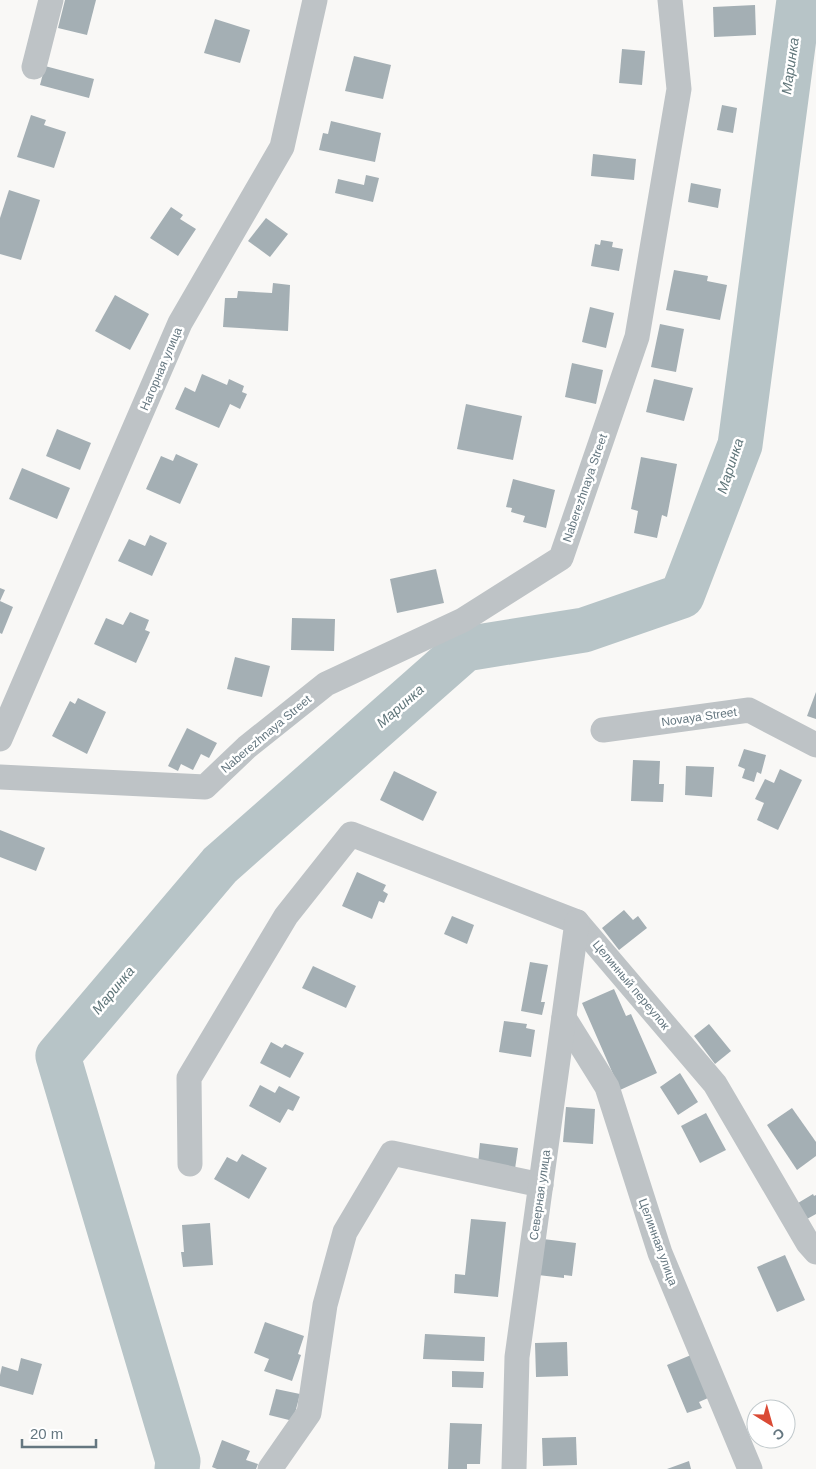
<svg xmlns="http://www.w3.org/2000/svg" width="816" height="1469" viewBox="0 0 816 1469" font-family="Arial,sans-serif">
  <rect width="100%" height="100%" fill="#f9f8f6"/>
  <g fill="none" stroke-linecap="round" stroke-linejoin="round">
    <path stroke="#b7c4c7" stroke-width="45" d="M177 1469 178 1461 58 1056 220 865 465 649 584 630 682 596 740 445 799 0"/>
  </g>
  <g fill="#a4afb4">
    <path d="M65 0H96L87 35 58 28Z"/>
    <path d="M755 5 756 35 714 37 713 7Z"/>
    <path d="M215 19 250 30 240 63 204 53Z"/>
    <path d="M622 49 645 51 642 85 619 83Z"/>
    <path d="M354 56 391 65 383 99 345 91Z"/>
    <path d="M45 66 94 79 89 98 40 85Z"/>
    <path d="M722 105 737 108 733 133 717 130Z"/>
    <path d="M31 115 46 120 44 125 66 132 54 168 17 157Z"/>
    <path d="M331 121 381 133 375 162 319 150 323 133 328 134Z"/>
    <path d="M593 154 636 159 634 180 591 176Z"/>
    <path d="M366 175 379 178 373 202 335 193 338 179 364 185Z"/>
    <path d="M691 183 721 189 718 208 688 202Z"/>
    <path d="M9 190 40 200 21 260 0 254V218Z"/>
    <path d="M171 207 183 215 180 219 196 229 178 256 150 238Z"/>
    <path d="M266 218 288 234 270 257 248 241Z"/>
    <path d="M601 240 613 242 612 247 623 249 619 271 591 266 595 244 600 245Z"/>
    <path d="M674 270 708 276 707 281 727 285 720 320 666 310Z"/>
    <path d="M273 283 290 285 288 331 223 327 225 298H237L238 291 272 293Z"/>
    <path d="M115 295 149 314 130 350 95 331Z"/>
    <path d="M590 307 614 313 606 348 582 342Z"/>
    <path d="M660 324 684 329 676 372 651 367Z"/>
    <path d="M572 363 603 370 596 404 565 397Z"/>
    <path d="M202 374 227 385 229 379 244 386 242 392 247 394 240 409 230 404 219 428 175 409 185 387 195 392Z"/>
    <path d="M654 379 693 388 684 421 646 412Z"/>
    <path d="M466 404 522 416 513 460 457 449Z"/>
    <path d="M57 429 91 443 80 470 46 456Z"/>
    <path d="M176 454 198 464 180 504 146 489 161 456 173 461Z"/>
    <path d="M641 457 677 464 667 517 662 515 657 538 634 533 638 511 631 509Z"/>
    <path d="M22 468 70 488 57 519 9 499Z"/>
    <path d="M513 479 555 490 546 528 523 522 525 516 511 512 512 508 506 507Z"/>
    <path d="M150 535 167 543 152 576 118 561 129 539 145 546Z"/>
    <path d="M436 569 444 603 397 613 390 579Z"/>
    <path d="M0 588 5 590 0 601Z"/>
    <path d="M0 601 13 607 2 634 0 633Z"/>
    <path d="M130 612 149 620 145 630 150 632 136 663 94 644 106 618 123 625Z"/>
    <path d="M292 618 335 619 334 651 291 650Z"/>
    <path d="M235 657 270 666 262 697 227 689Z"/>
    <path d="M816 692V719L807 716Z"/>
    <path d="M78 698 106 712 87 754 52 736 70 701 75 704Z"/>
    <path d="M187 728 217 743 209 758 201 754 193 770 181 764 178 771 168 766Z"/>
    <path d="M744 749 766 755 761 774 757 772 754 782 742 778 745 769 738 766Z"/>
    <path d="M633 760 660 761 659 784H664L663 802 631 801Z"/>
    <path d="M686 766 714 767 712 797 685 795Z"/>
    <path d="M780 769 802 780 778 830 757 820 764 803 755 799 765 779 774 783Z"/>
    <path d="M394 771 437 792 423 821 380 800Z"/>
    <path d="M0 830 45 848 36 871 0 857Z"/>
    <path d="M357 872 386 885 383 891 388 894 384 903 379 901 372 919 342 906Z"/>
    <path d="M624 910 633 920 638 916 647 928 619 950 602 928Z"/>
    <path d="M452 916 474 925 467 944 444 934Z"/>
    <path d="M530 962 548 965 541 1002H545L542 1015 521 1011Z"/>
    <path d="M313 966 356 986 346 1008 302 988Z"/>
    <path d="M614 989 626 1016 631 1014 657 1073 620 1090 582 1003Z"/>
    <path d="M504 1021 527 1024 526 1028 535 1030 531 1057 499 1052Z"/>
    <path d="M709 1024 731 1051 715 1064 694 1036Z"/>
    <path d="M271 1042 282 1048 285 1044 304 1053 290 1078 260 1063Z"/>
    <path d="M680 1073 698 1102 678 1115 660 1087Z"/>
    <path d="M260 1085 275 1093 279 1086 300 1097 293 1111 288 1109 280 1123 249 1106Z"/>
    <path d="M566 1107 595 1109 593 1144 563 1142Z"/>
    <path d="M792 1108 816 1142V1156L797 1170 767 1125Z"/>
    <path d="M706 1113 726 1150 700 1163 681 1126Z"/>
    <path d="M480 1143 518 1148 515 1169 478 1164Z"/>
    <path d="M242 1154 267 1168 249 1199 214 1179 227 1157 237 1162Z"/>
    <path d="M813 1194 814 1196 816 1195V1214L807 1219 798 1203Z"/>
    <path d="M471 1219 506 1222 498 1297 454 1293 455 1274 465 1275Z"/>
    <path d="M210 1223 213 1265 183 1267 181 1252H184L182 1225Z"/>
    <path d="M543 1239 576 1243 572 1276 564 1275V1278L538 1275Z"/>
    <path d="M785 1255 805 1300 777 1312 757 1267Z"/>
    <path d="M265 1322 304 1336 298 1354 301 1355 292 1381 264 1371 269 1359 254 1353Z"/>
    <path d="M425 1334 485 1337 484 1361 423 1359Z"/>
    <path d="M567 1342 568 1376 536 1377 535 1343Z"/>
    <path d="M691 1355 708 1398 699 1402 702 1408 687 1413 667 1365Z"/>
    <path d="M21 1358 42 1364 33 1395 0 1386V1375L2 1366 18 1371Z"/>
    <path d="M452 1371 484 1372 483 1388 452 1387Z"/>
    <path d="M276 1389 300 1394 293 1421 269 1415Z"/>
    <path d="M450 1423 482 1424 480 1464H467V1469H448Z"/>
    <path d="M576 1437 577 1465 543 1466 542 1438Z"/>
    <path d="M222 1440 250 1451 246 1460 258 1464 256 1469H217L212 1467Z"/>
    <path d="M689 1461 691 1469H667Z"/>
  </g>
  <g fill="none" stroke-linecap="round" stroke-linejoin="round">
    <g stroke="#bec3c6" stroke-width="25">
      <path d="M34 67 51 0"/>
      <path d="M603 730 749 710 816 745"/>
      <path d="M0 739 180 323 282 147 315 0"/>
      <path d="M0 777 205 787 247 747 326 684 463 620 561 558 637 337 679 89 670 0"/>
      <path d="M564 1018 607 1087 660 1253 750 1469"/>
      <path d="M190 1164 189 1078 286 916 351 834 577 922 715 1084 808 1243 816 1252"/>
      <path d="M270 1469 309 1413 325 1305 345 1232 392 1153 541 1185"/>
      <path d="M514 1469 517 1357 577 922"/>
    </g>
  </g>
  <g text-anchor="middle" stroke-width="5" stroke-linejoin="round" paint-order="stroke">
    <g font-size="12" fill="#657780" stroke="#fff">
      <text transform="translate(161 369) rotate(-67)" y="4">Нагорная улица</text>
      <text transform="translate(585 488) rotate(-71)" y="4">Naberezhnaya Street</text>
      <text transform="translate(699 717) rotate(-8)" y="4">Novaya Street</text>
      <text transform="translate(266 734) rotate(-40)" y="4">Naberezhnaya Street</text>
      <text transform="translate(631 985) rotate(50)" y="4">Целинный переулок</text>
      <text transform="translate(540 1195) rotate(-82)" y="4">Северная улица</text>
      <text transform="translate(658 1242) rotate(70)" y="4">Целинная улица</text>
    </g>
    <g font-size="14" font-style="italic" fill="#60767a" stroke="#fff">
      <text transform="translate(790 66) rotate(-82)" y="5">Маринка</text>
      <text transform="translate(730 466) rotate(-72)" y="5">Маринка</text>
      <text transform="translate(400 706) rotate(-41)" y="5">Маринка</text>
      <text transform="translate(113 990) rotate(-50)" y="5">Маринка</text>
    </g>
  </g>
  <g transform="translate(771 1424) rotate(143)"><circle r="24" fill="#ffffff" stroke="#c1c9cc"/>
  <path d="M0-4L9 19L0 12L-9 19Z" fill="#da4a35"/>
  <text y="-8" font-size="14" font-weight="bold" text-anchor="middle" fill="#657780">С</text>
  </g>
  <path d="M22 1439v8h74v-8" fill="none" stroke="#657780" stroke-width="2.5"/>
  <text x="30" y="1439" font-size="15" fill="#657780" stroke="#ffffff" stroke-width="4" paint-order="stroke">20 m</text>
</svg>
